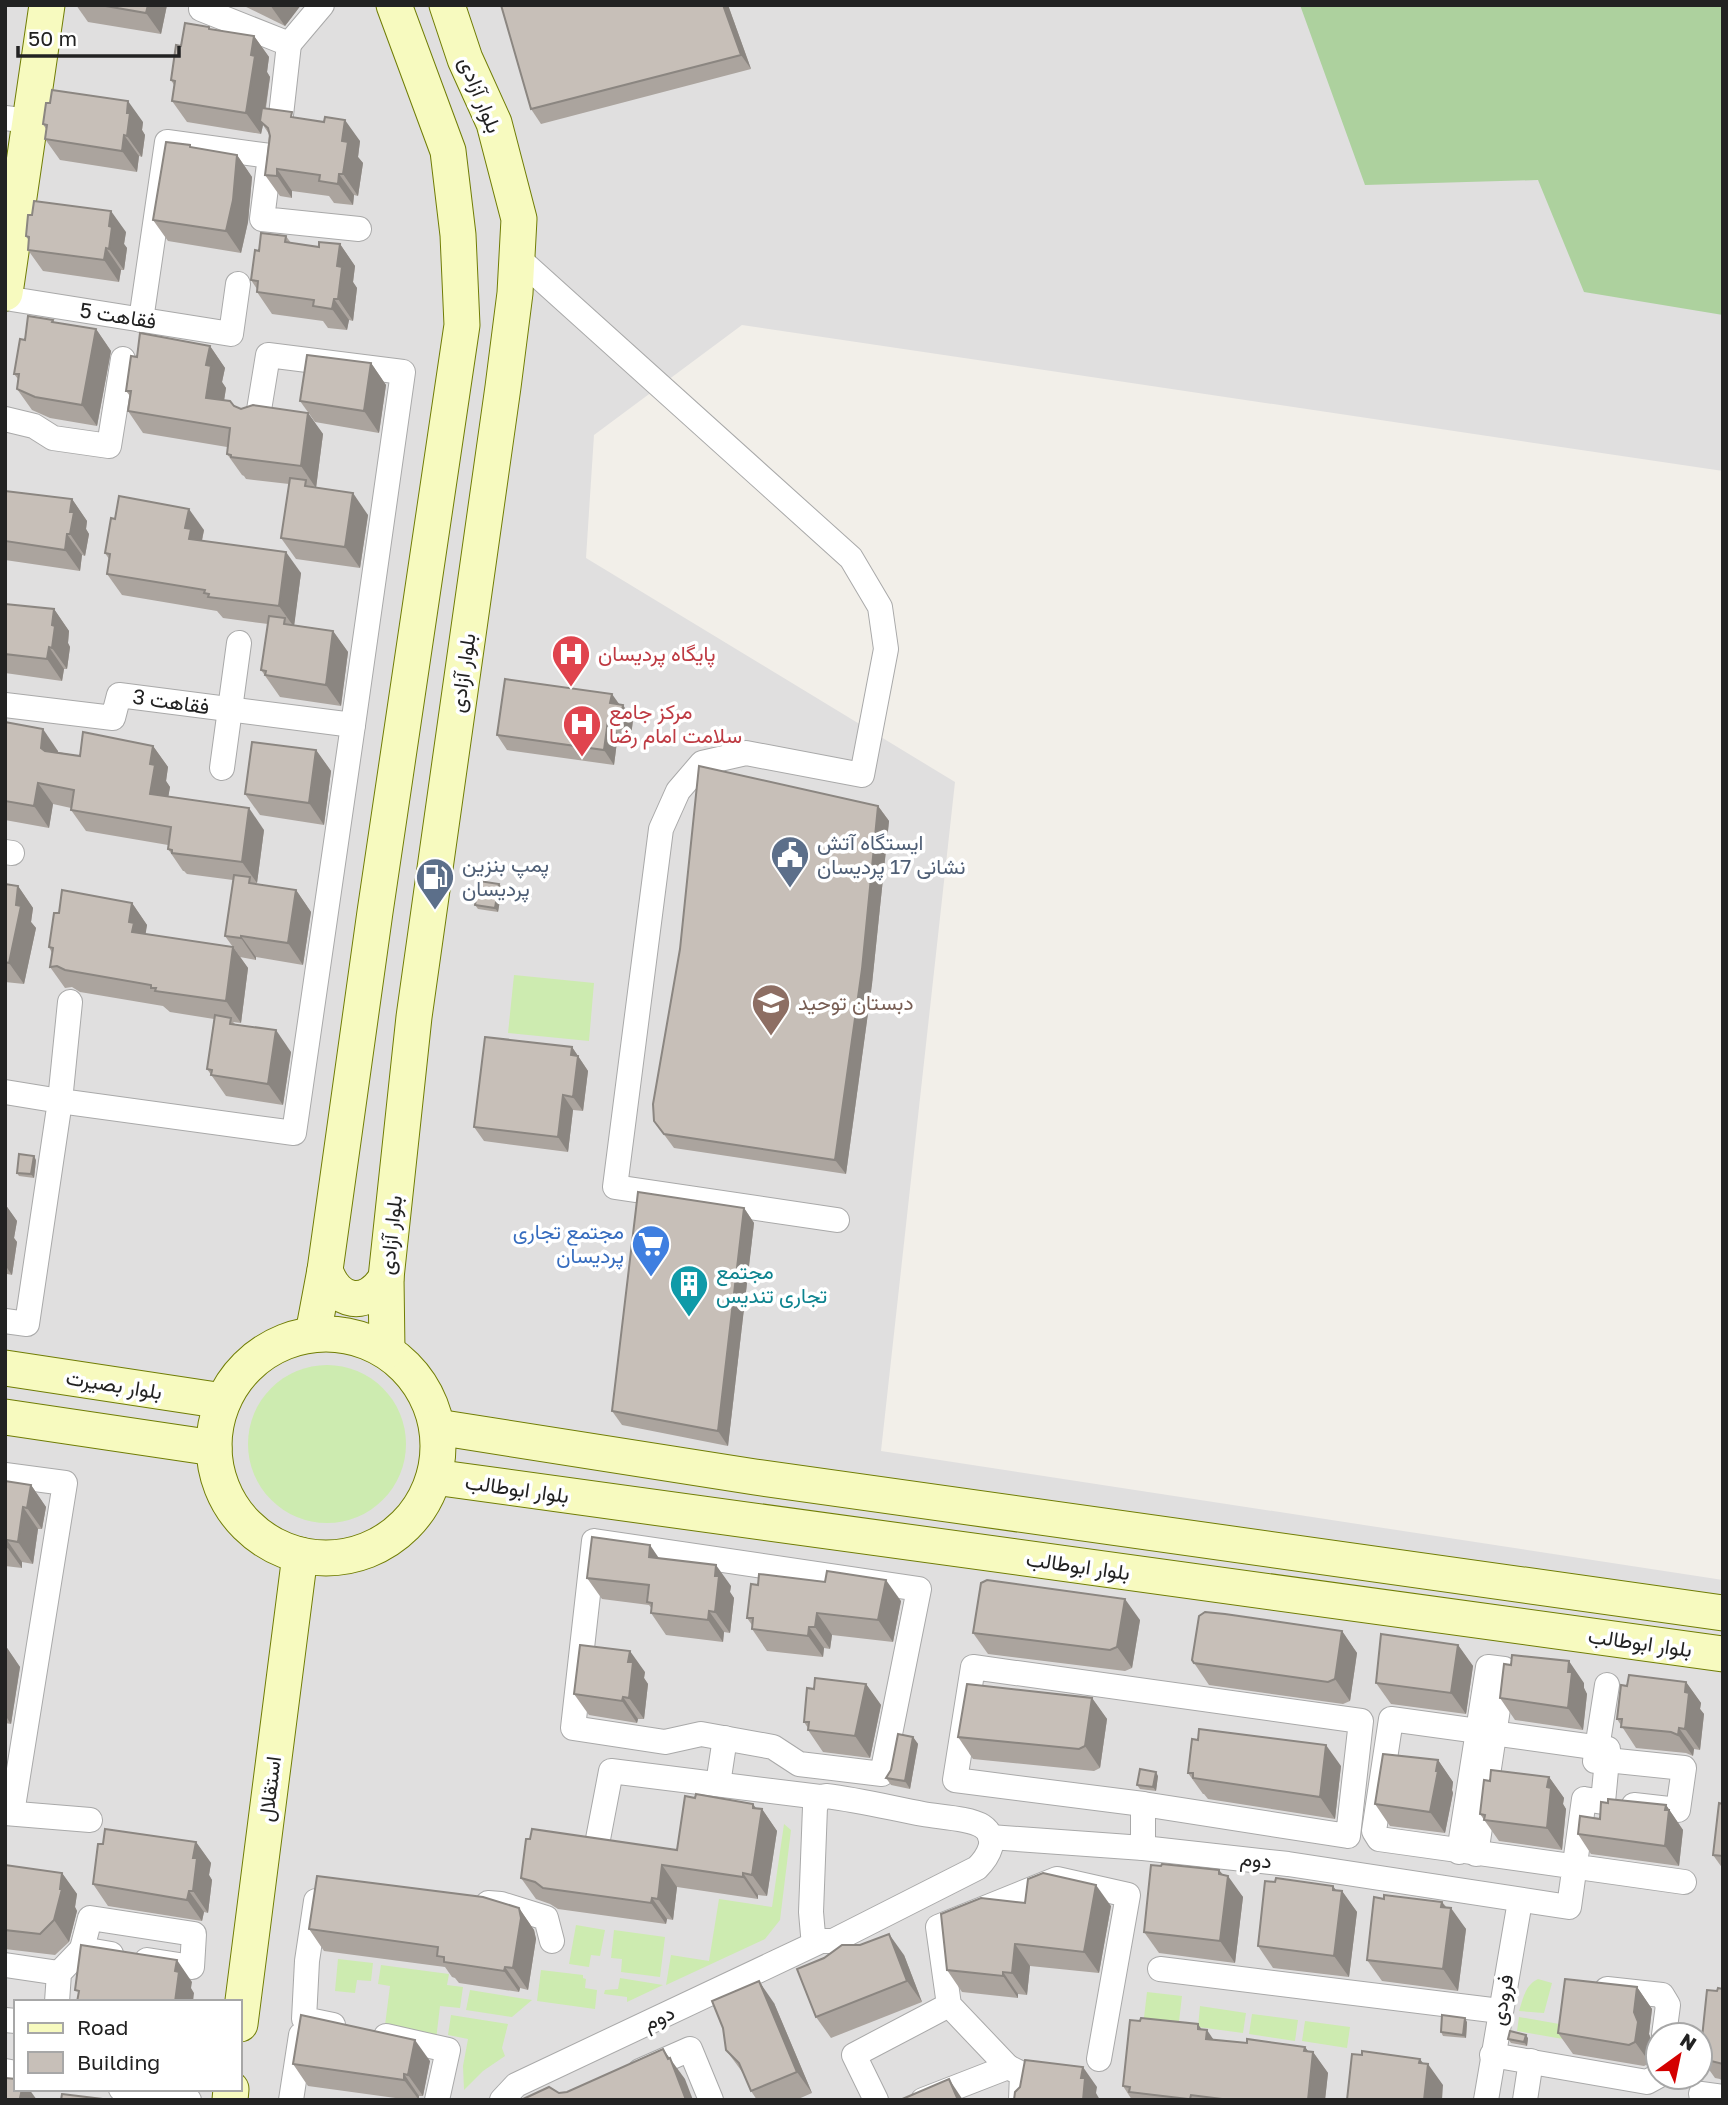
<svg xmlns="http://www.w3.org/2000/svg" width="1728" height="2105" viewBox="0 0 1728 2105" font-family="'Golos Text',Vazirmatn,sans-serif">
  <rect width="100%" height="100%" fill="#f2efe9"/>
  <path fill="#e0dfdf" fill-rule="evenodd" d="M5 5H1723V471L742 325 594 435 586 558 955 782 881 1451 1723 1580V2100H5ZM16 2002H240V2089H16ZM1658 2035H1700V2077H1658Z"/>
  <g fill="#cdebb0">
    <path d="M514 975 594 983 589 1041 508 1033Z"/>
    <circle cx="327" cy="1444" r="79"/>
    <path d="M784 1824 791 1830 780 1920 765 1939 666 1985 671 1955 709 1961 719 1899 772 1907Z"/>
    <path d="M576 1925 605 1930 600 1956 591 1955 589 1967 569 1964Z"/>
    <path d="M614 1930 665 1937 660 1977 621 1972 622 1959 611 1958Z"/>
    <path d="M338 1959 373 1963 371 1981 357 1980 355 1993 335 1991Z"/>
    <path d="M381 1965 449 1974 447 1985 463 1987 460 2008 440 2006 436 2040 384 2033 390 1986 378 1984Z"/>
    <path d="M541 1970 583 1975V1978L586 1979 585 1988 597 1990 595 2009 537 2001Z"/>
    <path d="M620 1978 663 1985 627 2002V1997L604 1994 605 1990 618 1989Z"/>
    <path d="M1538 1979 1552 1983 1544 2013 1519 2011C1523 1999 1525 1985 1538 1979Z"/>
    <path d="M470 1990 532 2000 512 2017 466 2010Z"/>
    <path d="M1147 1992 1182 1996 1178 2030 1143 2026Z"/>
    <path d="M1200 2006 1246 2013 1243 2033 1198 2027Z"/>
    <path d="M1252 2014 1298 2020 1295 2041 1249 2034Z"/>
    <path d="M451 2015 508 2024 502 2048 505 2056 483 2071 464 2090 463 2066 468 2039 448 2035Z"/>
    <path d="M1519 2017 1565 2025 1563 2039 1517 2031Z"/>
    <path d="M1305 2021 1350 2027 1347 2048 1302 2041Z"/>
  </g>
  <path fill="#add19e" d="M1300 5H1723V315L1584 292 1538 180 1365 185Z"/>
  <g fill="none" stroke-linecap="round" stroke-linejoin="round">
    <g stroke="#a9a9a9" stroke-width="26">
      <g id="street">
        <path d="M202 5 201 9 289 44 281 115"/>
        <path d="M289 44 322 5"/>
        <path d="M5 118 30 121"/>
        <path d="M517 257 851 558 880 607 886 649 862 775 746 753 702 763 678 791 661 829 615 1187 837 1220"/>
        <path d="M5 298 231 334 238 284"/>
        <path d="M141 320 167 142 270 156 262 219 359 229"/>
        <path d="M5 419 34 426 53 438 109 446 123 359"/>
        <path d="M5 705 113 718 119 695 353 725 403 372 268 355 258 416"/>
        <path d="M222 768 239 643"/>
        <path d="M5 852 12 853"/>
        <path d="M70 1002 60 1101 294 1133 353 725"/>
        <path d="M5 1092 60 1101 27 1324 5 1321"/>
        <path d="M5 1475 65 1483 12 1813"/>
        <path d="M594 1541 919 1589 882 1774 799 1764 773 1747 701 1734 665 1742 573 1728Z"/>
        <path d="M973 1667 1361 1721 1348 1836 1143 1804 955 1780Z"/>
        <path d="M1607 1760 1684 1768 1678 1810 1634 1805"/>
        <path d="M1595 1761 1607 1685"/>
        <path d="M718 1784 725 1738"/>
        <path d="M826 1796C859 1800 891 1808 923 1814 939 1817 969 1818 982 1826 1000 1838 988 1857 977 1868L833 1941H821L813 1935 811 1912 815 1807 820 1797Z"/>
        <path d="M5 1813 90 1820"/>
        <path d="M990 1837 1143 1848 1288 1864 1569 1907 1584 1799 1603 1802 1608 1749 1391 1719 1374 1831 1379 1839 1684 1882"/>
        <path d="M598 1839 611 1771 820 1797"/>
        <path d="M1143 1848V1804"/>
        <path d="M1459 1852 1488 1667 1504 1669 1476 1854"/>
        <path d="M316 1901 307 1961 304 2019 333 2025"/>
        <path d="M488 1903 501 1904 546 1918 552 1941"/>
        <path d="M82 1949 90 1918 194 1934 192 1967 147 1960"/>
        <path d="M5 1965 59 1973"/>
        <path d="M1160 1969 1500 2011"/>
        <path d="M1607 1989 1662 1995 1668 2005 1664 2035"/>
        <path d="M57 2002 59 1973 82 1949 111 1954"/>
        <path d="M5 2020 16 2021"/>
        <path d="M386 2036 448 2050 437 2100"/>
        <path d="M1492 2055 1647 2082 1658 2076"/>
        <path d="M1008 2067 949 2005 938 1927 1057 1879 1128 1895 1099 2059"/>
        <path d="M5 2071 16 2073"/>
        <path d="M640 2071 690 2049 711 2100"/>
        <path d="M121 2089 189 2100"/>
        <path d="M1701 2094 1723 2097"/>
        <path d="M291 2100 301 2035"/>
        <path d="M502 2100 516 2085 821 1941"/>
        <path d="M876 2100 854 2055 949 2005"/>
        <path d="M923 2100 1008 2067 1022 2074 1021 2100"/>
        <path d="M1486 2100 1520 1901"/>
        <path d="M1525 2100 1531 2061"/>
      </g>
    </g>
    <g stroke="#707d05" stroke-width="37">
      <g id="secondary">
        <path d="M5 293 47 5"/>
        <path d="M325 1270C336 1304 367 1309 386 1278"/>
        <path d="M313 1334 325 1270 375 912 462 325 458 235 448 151 394 5"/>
        <circle cx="326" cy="1446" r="112"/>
        <path d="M387 1351 386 1278 414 1017 503 387 515 293 519 219 494 123 465 59 447 5"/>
        <path d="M5 1368 223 1401"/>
        <path d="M5 1417 214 1448"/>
        <path d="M437 1427 755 1477 1723 1613"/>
        <path d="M434 1477 1723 1654"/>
        <path d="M240 2024 300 1555"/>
        <path d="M230 2100 231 2089"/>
      </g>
    </g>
    <use href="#street" stroke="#fff" stroke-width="24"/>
    <use href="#secondary" stroke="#f7fabf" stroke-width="35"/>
  </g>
  <g fill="#aba49e">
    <path d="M76 5H167L161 34 88 22Z"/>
    <path d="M242 5H301L285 26Z"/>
    <path d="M728 5 751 69 541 124 531 109Z"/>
    <path d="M211 29 254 36 269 57 267 72 270 77 266 108 360 141 358 157 363 163 358 196 354 195 353 205 334 203 329 196 292 191V198L280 196 265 175 269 134 263 125 261 134 187 122 172 101 174 85 171 80 181 46Z"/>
    <path d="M143 122 142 130 145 135 142 157 139 156 137 172 60 160 45 139 46 129 43 124Z"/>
    <path d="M190 145 192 148 237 155 252 177 248 222 241 253 168 241 153 220Z"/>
    <path d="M126 232 124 244 127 248 124 270H121L119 282 43 271 28 250 29 241 26 236Z"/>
    <path d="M286 236 291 243 319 247 340 244 355 266 353 282 357 288 353 321 349 320 347 330 328 328 323 321 272 314 257 292V289L251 280 259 251Z"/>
    <path d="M53 320 54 322 96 329 111 351 97 426 50 418 32 410 17 389 18 379 14 374 25 340Z"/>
    <path d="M210 346 225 368 222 382 226 388 224 401 241 409 308 413 323 434 316 488 368 515 360 568 296 559 281 538 289 484 246 479 244 476 242 475 227 454V447L143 433 128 411 130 396 126 391 137 357Z"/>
    <path d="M371 363 386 385 379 433 315 422 300 401Z"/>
    <path d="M5 491 72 499 87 521 86 529 89 534 85 556 82 555 80 571 5 560Z"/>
    <path d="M204 530 202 541 301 573 294 625 333 631 348 652 341 706 280 697 261 670 268 624 223 618 217 611 122 595 107 574 109 559 105 553Z"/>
    <path d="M5 604 54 609 69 631 68 643 70 647 67 669H64L62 681 5 673Z"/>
    <path d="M619 705 633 720 631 736 618 734 614 765 507 750 497 735Z"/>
    <path d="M5 722 58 751V752L80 756 153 746 168 767 166 781 170 787 168 797 264 830 257 883H254L255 884 296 890 311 912 303 965 256 957V960L240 957 225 936 233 880 187 874 184 871H183L168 849V845L86 831 71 810V808L53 804 49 828 5 820Z"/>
    <path d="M316 750 331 771 324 825 260 815 245 794Z"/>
    <path d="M878 806 889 821 872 984 846 1174 674 1148 654 1121Z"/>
    <path d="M5 884 18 886 33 908 31 922 36 928 24 984 5 982Z"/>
    <path d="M499 884 502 888 498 912 478 909 475 905Z"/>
    <path d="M132 903 147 925 145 934 233 947 248 968 241 1023 233 1022 235 1024 291 1052 283 1105 226 1096 207 1069 214 1019 170 1012 163 1006 80 992 72 987 65 988 50 967 52 953 49 947 59 913Z"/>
    <path d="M572 1047 588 1071 583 1111 573 1110 568 1152 484 1141 474 1127Z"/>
    <path d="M36 1160 34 1178 19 1176 17 1173Z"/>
    <path d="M5 1204 17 1221 14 1238 17 1242 12 1275 7 1274 5 1287Z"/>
    <path d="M744 1208 754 1223 728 1446 622 1425 612 1411Z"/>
    <path d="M5 1478 8 1482 31 1485 46 1507 42 1529H38L33 1564 22 1562V1568L5 1566Z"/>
    <path d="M660 1558 731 1586 730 1592 734 1598 730 1633 724 1632 723 1642 666 1635 651 1613 652 1609 649 1605 602 1599 587 1578Z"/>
    <path d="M901 1601 893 1642 832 1635 830 1649 824 1648 823 1657 767 1651 752 1629V1625L747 1618Z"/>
    <path d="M1140 1620 1132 1668 1125 1671 988 1654 973 1633Z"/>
    <path d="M1342 1631 1357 1653 1350 1701 1343 1704 1209 1685 1194 1663Z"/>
    <path d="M5 1645 20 1667 11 1724 5 1723Z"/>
    <path d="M1458 1645 1473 1666 1466 1714 1391 1704 1376 1683Z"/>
    <path d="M645 1672 644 1678 648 1684 644 1719H638L637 1723 589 1715 574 1694Z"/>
    <path d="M1686 1682 1701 1703 1700 1709 1704 1714 1700 1750 1694 1749 1693 1756 1686 1753 1636 1748 1617 1719 1627 1686Z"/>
    <path d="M1584 1683V1688L1587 1694 1583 1730 1515 1720 1500 1698Z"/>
    <path d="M866 1684 881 1705 870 1758 823 1752 808 1730V1728L804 1722 814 1689Z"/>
    <path d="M1092 1698 1107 1719 1100 1768 1094 1771 973 1759 958 1737Z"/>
    <path d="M913 1737 918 1744 910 1789 891 1785 886 1778Z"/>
    <path d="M1438 1760 1453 1782 1452 1790 1453 1793 1445 1833 1390 1826 1375 1804Z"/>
    <path d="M1341 1766 1335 1819 1208 1799 1204 1794H1203L1188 1773Z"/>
    <path d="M1158 1776 1156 1791 1140 1789 1137 1785Z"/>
    <path d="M1549 1777 1564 1798 1563 1804 1566 1809 1562 1850 1499 1841 1480 1814 1490 1781Z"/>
    <path d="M1608 1803 1666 1805 1683 1830 1679 1866 1591 1854 1578 1834 1600 1819Z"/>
    <path d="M1723 1804V1869L1713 1855Z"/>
    <path d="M756 1808 762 1809 777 1831 767 1896 758 1895V1899L677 1887 673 1920 667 1919 666 1924 558 1909 550 1904 536 1899 521 1878 677 1850Z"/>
    <path d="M196 1842 211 1863 209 1875 212 1880 208 1913 204 1912 202 1921 108 1906 93 1884 103 1844Z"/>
    <path d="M5 1865 62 1873 77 1894 75 1907 77 1911 69 1942 55 1955 5 1949Z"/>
    <path d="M1219 1870 1243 1897 1235 1963 1159 1953 1144 1932Z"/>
    <path d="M1336 1890 1342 1891 1357 1912 1349 1977 1273 1968 1258 1946Z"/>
    <path d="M1442 1902 1466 1929 1458 1991 1382 1981 1367 1960Z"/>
    <path d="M1025 1903 1111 1906 1099 1973 1030 1966 1027 1995 1018 1994V1998L962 1992 947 1970Z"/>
    <path d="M519 1908 534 1930 536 1939 528 1990 520 1988 519 1992 459 1983 455 1978 452 1977 445 1967 324 1951 309 1929Z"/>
    <path d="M904 1955 922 2002 831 2038 816 2017Z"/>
    <path d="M1637 1987 1652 2009 1649 2034 1653 2044 1650 2063 1644 2066 1573 2054 1558 2033Z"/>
    <path d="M1723 1989V2082L1720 2079 1715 2078 1700 2057 1717 1991Z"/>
    <path d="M774 2003 812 2093 796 2100H757L751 2091 743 2073 726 2050Z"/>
    <path d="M1467 2022 1466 2038 1443 2036 1441 2032Z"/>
    <path d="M1202 2030 1214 2040 1305 2047 1308 2051 1313 2052 1328 2073 1325 2100H1132L1123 2086Z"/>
    <path d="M1528 2038 1527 2046 1511 2043 1508 2039Z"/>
    <path d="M430 2061 423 2096H419V2100H410L308 2086 293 2064Z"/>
  </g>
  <g fill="#8b8681">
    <path d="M148 5H167L161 34 146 13Z"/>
    <path d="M270 5H301L285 26Z"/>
    <path d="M723 5H728L751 69 741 55Z"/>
    <path d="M254 36 269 57 267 72 270 77 263 124 260 121 263 125 261 134 246 113 251 55Z"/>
    <path d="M128 101 143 122 142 130 145 135 142 157 127 136V113Z"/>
    <path d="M345 120 360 141 358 157 363 163 358 196 343 174 342 141Z"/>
    <path d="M124 135 139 156 137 172 122 151Z"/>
    <path d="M237 155 252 177 248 222 241 253 226 231Z"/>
    <path d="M277 169 292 191V198L277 176Z"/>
    <path d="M339 174 354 195 353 205 338 184Z"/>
    <path d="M111 211 126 232 124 244 127 248 124 270 109 249V226Z"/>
    <path d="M340 244 355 266 353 282 357 288 353 321 338 299 337 266Z"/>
    <path d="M106 248 121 270 119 282 104 260Z"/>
    <path d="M334 299 349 320 347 330 332 309Z"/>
    <path d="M96 329 111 351 97 426 82 405Z"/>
    <path d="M210 346 225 368 222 382 226 388 221 419 206 398V365Z"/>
    <path d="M371 363 386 385 379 433 364 411Z"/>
    <path d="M308 413 323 434 316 488 301 466Z"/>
    <path d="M353 493 368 515 360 568 345 547Z"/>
    <path d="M72 499 87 521 86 529 89 534 85 556 70 534V512Z"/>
    <path d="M189 509 204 530 201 544 189 539 185 528Z"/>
    <path d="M67 534 82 555 80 571 65 550Z"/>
    <path d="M286 552 301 573 294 627 279 606Z"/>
    <path d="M54 609 69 631 68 643 70 647 67 669 52 648V625Z"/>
    <path d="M333 631 348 652 341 706 326 685Z"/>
    <path d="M49 647 64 669 62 681 47 659Z"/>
    <path d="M612 694 622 708 610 703Z"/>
    <path d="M623 705 633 720 631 736 620 721Z"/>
    <path d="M608 720 618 734 614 765 604 750Z"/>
    <path d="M43 729 58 751 56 770 41 748Z"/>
    <path d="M153 746 168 767 166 781 170 787 165 816 150 794V764Z"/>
    <path d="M316 750 331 771 324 825 309 803Z"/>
    <path d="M38 783 53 804 49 828 34 806Z"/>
    <path d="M878 806 889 821 872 984 846 1174 835 1160Z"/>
    <path d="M249 808 264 830 257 883 242 862Z"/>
    <path d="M499 884 502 888 498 912 495 908Z"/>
    <path d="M18 886 33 908 31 922 36 928 24 984 9 963Z"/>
    <path d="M296 890 311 912 303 965 288 943Z"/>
    <path d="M132 903 147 925 145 938 132 932 129 922Z"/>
    <path d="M241 936 256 957V960L241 938Z"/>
    <path d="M233 947 248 968 241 1023 226 1001Z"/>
    <path d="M276 1030 291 1052 283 1105 268 1084Z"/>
    <path d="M572 1047 588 1071 583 1111 573 1097 571 1055Z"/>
    <path d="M563 1095 573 1110 568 1152 558 1137Z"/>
    <path d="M34 1156 36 1160 34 1178 31 1174Z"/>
    <path d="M5 1204 17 1221 14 1238 17 1242 12 1275 5 1265Z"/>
    <path d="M744 1208 754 1223 728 1446 718 1431Z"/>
    <path d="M31 1485 46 1507 42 1529 27 1508Z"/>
    <path d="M23 1507 38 1529 33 1564 18 1542Z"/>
    <path d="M7 1540 22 1562V1568L7 1547Z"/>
    <path d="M650 1545 665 1567 649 1557Z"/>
    <path d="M716 1565 731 1586 730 1592 734 1598 730 1633 715 1612V1576Z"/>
    <path d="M886 1580 901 1601 893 1642 878 1620Z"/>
    <path d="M1125 1599 1140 1620 1132 1668 1117 1647Z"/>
    <path d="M709 1611 724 1632 723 1642 708 1620Z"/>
    <path d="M817 1613 832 1635 830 1649 815 1627Z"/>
    <path d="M809 1627 824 1648 823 1657 808 1636Z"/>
    <path d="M1342 1631 1357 1653 1350 1701 1335 1679Z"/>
    <path d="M5 1645 20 1667 11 1724 5 1715Z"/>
    <path d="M1458 1645 1473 1666 1466 1714 1451 1693Z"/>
    <path d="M630 1651 645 1672 644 1678 648 1684 644 1719 629 1698 628 1662Z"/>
    <path d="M1569 1661 1584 1683V1688L1587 1694 1583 1730 1568 1708V1672Z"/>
    <path d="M1686 1682 1701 1703 1700 1709 1704 1714 1700 1750 1685 1729Z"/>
    <path d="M866 1684 881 1705 870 1758 855 1736Z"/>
    <path d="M623 1697 638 1719 637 1723 622 1701Z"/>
    <path d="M1092 1698 1107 1719 1100 1768 1085 1746Z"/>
    <path d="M1679 1728 1694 1749 1693 1756 1678 1735Z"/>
    <path d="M913 1737 918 1744 910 1789 905 1781Z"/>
    <path d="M1326 1745 1341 1766 1335 1819 1320 1797Z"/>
    <path d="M1438 1760 1453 1782 1452 1790 1453 1793 1445 1833 1430 1812Z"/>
    <path d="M1156 1772 1158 1776 1156 1791 1153 1787Z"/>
    <path d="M1549 1777 1564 1798 1563 1804 1566 1809 1562 1850 1547 1828V1787Z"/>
    <path d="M753 1804 761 1815 762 1809 777 1831 767 1896 752 1875Z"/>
    <path d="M1666 1805 1683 1830 1679 1866 1665 1846Z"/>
    <path d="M196 1842 211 1863 209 1875 212 1880 208 1913 193 1891V1858Z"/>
    <path d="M662 1865 677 1887 673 1920 658 1899Z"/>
    <path d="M1219 1870 1227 1881 1228 1876 1243 1897 1235 1963 1220 1941Z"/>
    <path d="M62 1873 77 1894 75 1907 77 1911 69 1942 54 1920Z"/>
    <path d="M743 1873 758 1895V1899L743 1877Z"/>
    <path d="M1096 1885 1111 1906 1099 1973 1084 1952Z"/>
    <path d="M1333 1886 1341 1897 1342 1891 1357 1912 1349 1977 1334 1956Z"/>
    <path d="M189 1891 204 1912 202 1921 187 1900Z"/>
    <path d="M652 1898 667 1919 666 1924 651 1903Z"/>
    <path d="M1442 1902 1450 1914 1451 1908 1466 1929 1458 1991 1443 1969Z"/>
    <path d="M519 1908 534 1930 536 1939 528 1990 513 1968Z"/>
    <path d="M889 1934 904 1955 922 2002 907 1981Z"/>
    <path d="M1015 1944 1030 1966 1027 1995 1012 1973Z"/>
    <path d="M177 1960 192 1982 191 1988 194 1993 193 2002H175V1971Z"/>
    <path d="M505 1967 520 1988 519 1992 504 1971Z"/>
    <path d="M1003 1972 1018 1994V1998L1003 1976Z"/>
    <path d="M759 1981 774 2003 812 2093 797 2072Z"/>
    <path d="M1637 1987 1652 2009 1649 2034 1653 2044 1650 2063 1635 2042 1634 2012Z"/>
    <path d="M1465 2018 1467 2022 1466 2038 1463 2035Z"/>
    <path d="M1198 2024 1206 2036 1207 2030 1222 2052 1221 2060 1198 2029Z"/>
    <path d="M1526 2035 1528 2038 1527 2046 1524 2042Z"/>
    <path d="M415 2040 430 2061 423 2096 408 2075Z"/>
    <path d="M1305 2047 1313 2058V2052L1328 2073 1325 2100H1308Z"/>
    <path d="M663 2049 685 2079 693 2100H686Z"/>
    <path d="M1420 2059 1428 2070V2064L1443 2085 1442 2100H1424L1419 2063Z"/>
    <path d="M1083 2067 1097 2087 1096 2093 1100 2100H1083L1081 2078Z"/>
    <path d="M404 2074 419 2096V2100L404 2080Z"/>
    <path d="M949 2079 963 2100H958Z"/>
    <path d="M22 2089H29L37 2100H22L20 2098Z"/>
  </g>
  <g fill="#c7bfb8" stroke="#8b8681" stroke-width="2">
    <path d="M100 5H148L146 13Z"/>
    <path d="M501 5H723L741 55 531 109Z"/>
    <path d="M185 23 209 27V29L254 36 251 55 255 56 246 113 172 101 175 81 171 80 176 45 181 46Z"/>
    <path d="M52 90 128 101 127 113H130L127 136 124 135 122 151 45 139 47 125 43 124 46 103H50Z"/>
    <path d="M262 108 292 112 291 117 324 122 325 117 345 120 342 141 348 142 343 174H339L338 184 319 181 320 175 277 169V176L265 175 270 136 268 128 260 121Z"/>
    <path d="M166 142 190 145V147L237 155 233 200 226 231 153 220Z"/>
    <path d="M34 201 111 211 109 226 112 227 109 249 106 248 104 260 28 250 29 237 26 236 28 215H32Z"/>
    <path d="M261 233 286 236 285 242 319 247V242L340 244 337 266 342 267 338 299H334L332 309 313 306 314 300 257 292 258 281 251 280 255 250 259 251Z"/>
    <path d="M28 316 53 320 52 322 96 329 82 405 35 397 17 389 19 374H14L20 339 25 340Z"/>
    <path d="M140 333 210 346 206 365 211 366 206 398 230 401 234 406 241 409 253 405 308 413 301 466 231 457V455L227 454 230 428 128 411 131 391H126L131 356 137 357Z"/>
    <path d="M307 355 371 363 364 411 300 401Z"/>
    <path d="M290 478 306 480 305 486 353 493 345 547 281 538Z"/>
    <path d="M5 491 72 499 70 512H74L70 534H67L65 550 5 541Z"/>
    <path d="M119 496 189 509 185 528 191 529 189 539 286 552 279 606 208 597 209 594 204 593 205 590 107 574 110 554 105 553 111 518 115 519Z"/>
    <path d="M5 604 54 609 52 625 55 626 52 648 49 647 47 659 5 654Z"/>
    <path d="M269 616 285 618 284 624 333 631 326 685 265 675 266 671 261 670Z"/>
    <path d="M505 679 612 694 610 703 623 705 620 721 608 720 604 750 497 735Z"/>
    <path d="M5 722 43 729 41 748 45 751 80 756 83 732 153 746 150 764 155 765 150 794 249 808 242 862 172 853V850L168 849 171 827 71 810 74 790 38 783 34 806 5 801Z"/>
    <path d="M252 742 316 750 309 803 245 794Z"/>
    <path d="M699 766 878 806 862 969 835 1160 664 1134 654 1121 653 1104 680 949Z"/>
    <path d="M234 875 250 877 249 883 296 890 288 943 241 936V938L225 936Z"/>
    <path d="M479 881 499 884 495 908 475 905Z"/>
    <path d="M5 884 18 886 16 905 21 906 9 963 5 962Z"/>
    <path d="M62 890 132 903 129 922 134 923 132 932 233 947 226 1001 155 991 156 988H151V985L65 970 57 966 50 967 53 948 49 947 54 913H59Z"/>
    <path d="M215 1015 231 1018 230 1024 276 1030 268 1084 211 1075 212 1070 207 1069Z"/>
    <path d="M485 1037 572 1047 571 1055 578 1056 573 1097 563 1095 558 1137 474 1127Z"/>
    <path d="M19 1154 34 1156 31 1174 17 1173Z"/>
    <path d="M638 1192 744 1208 718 1431 612 1411Z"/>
    <path d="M5 1481 31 1485 27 1508 23 1507 18 1542 7 1540V1547L5 1546Z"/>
    <path d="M592 1537 650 1545 649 1557 716 1565 715 1576H719L715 1612 709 1611 708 1620 651 1613 652 1603 647 1602 649 1585 587 1578Z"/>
    <path d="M827 1571 886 1580 878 1620 817 1613 815 1627H809L808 1636 752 1629 753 1618H747L751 1584 758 1585 759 1574 825 1582Z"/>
    <path d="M987 1580 1125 1599 1117 1647 1110 1650 973 1633 981 1583Z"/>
    <path d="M1205 1612 1225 1614 1342 1631 1335 1679 1328 1682 1194 1663 1192 1660 1199 1616Z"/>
    <path d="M1381 1634 1458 1645 1451 1693 1376 1683Z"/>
    <path d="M580 1645 630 1651 628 1662H633L629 1698 623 1697 622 1701 574 1694Z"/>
    <path d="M1512 1655 1569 1661 1568 1672H1572L1568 1708 1500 1698 1504 1664 1511 1665Z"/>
    <path d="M1629 1675 1686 1682 1685 1692 1689 1693 1685 1729 1679 1728 1678 1735 1671 1732 1621 1727 1622 1719H1617L1621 1685 1627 1686Z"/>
    <path d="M815 1678 866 1684 855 1736 808 1730 809 1722H804L807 1688 814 1689Z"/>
    <path d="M967 1684 1092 1698 1085 1746 1079 1749 958 1737Z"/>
    <path d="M1199 1729 1326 1745 1320 1797 1193 1778V1773H1188L1192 1739 1198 1740Z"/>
    <path d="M898 1734 913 1737 905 1781 886 1778 891 1770Z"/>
    <path d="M1383 1754 1438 1760 1436 1771H1438L1430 1812 1375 1804Z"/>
    <path d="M1140 1769 1156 1772 1153 1787 1137 1785Z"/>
    <path d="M1491 1770 1549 1777 1547 1787 1551 1788 1547 1828 1484 1820 1485 1815 1480 1814 1484 1780 1490 1781Z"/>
    <path d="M696 1794 753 1804V1808L762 1809 752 1875 743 1873V1877L662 1865 658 1899 652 1898 651 1903 543 1888 535 1882 521 1878 526 1839H530L532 1829 677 1850 685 1796 695 1798Z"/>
    <path d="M1608 1799 1666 1805 1665 1810H1669L1665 1846 1578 1834 1580 1816 1600 1819 1601 1802 1608 1803Z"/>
    <path d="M1719 1803 1723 1804V1856L1713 1855Z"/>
    <path d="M105 1829 196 1842 193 1858H197L193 1891H189L187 1900 93 1884 98 1844H103Z"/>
    <path d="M1162 1864 1219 1870V1874L1228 1876 1220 1941 1144 1932 1151 1865 1161 1866Z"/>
    <path d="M5 1865 62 1873 60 1889H62L54 1920 40 1934 5 1930Z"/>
    <path d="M1043 1873 1096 1885 1084 1952 1015 1944 1012 1973 1003 1972V1976L947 1970 941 1914 981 1898 1025 1903 1028 1879Z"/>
    <path d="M317 1876 483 1897 519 1908 521 1918 513 1968 505 1967 504 1971 444 1962V1957L437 1956 438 1947 309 1929Z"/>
    <path d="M1276 1878 1333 1886V1890L1342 1891 1334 1956 1258 1946 1265 1881 1275 1882Z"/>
    <path d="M1384 1895 1442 1902 1441 1907 1451 1908 1443 1969 1367 1960 1374 1897 1384 1899Z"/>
    <path d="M889 1934 907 1981 816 2017 797 1969 824 1958 842 1945H860Z"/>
    <path d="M81 1945 177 1960 175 1971 179 1972 175 2002H77L79 1991 75 1990Z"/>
    <path d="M1565 1979 1637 1987 1634 2012 1638 2022 1635 2042 1629 2045 1558 2033Z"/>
    <path d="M759 1981 797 2072 751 2091 739 2063 726 2050 723 2028 712 2001Z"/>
    <path d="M1718 1988 1723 1989V2064L1707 2060V2058L1700 2057 1707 1990 1717 1991Z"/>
    <path d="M301 2015 415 2040 408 2075 404 2074V2080L293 2064Z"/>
    <path d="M1442 2015 1465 2018 1463 2035 1441 2032Z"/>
    <path d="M1141 2018 1198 2024V2029L1207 2030 1206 2039 1247 2043V2039L1305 2047 1304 2051 1313 2052 1308 2100H1230L1191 2095 1190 2099H1188L1129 2092 1130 2087 1123 2086 1130 2020 1140 2021Z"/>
    <path d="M1510 2031 1526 2035 1524 2042 1508 2039Z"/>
    <path d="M663 2049 668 2059 670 2058 686 2100H521L549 2087 559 2093 567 2092Z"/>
    <path d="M1362 2051 1420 2059 1419 2063 1428 2064 1424 2100H1347L1352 2054 1362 2055Z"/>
    <path d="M1025 2060 1083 2067 1081 2078H1085L1083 2100H1014L1015 2092 1020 2087Z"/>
    <path d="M5 2078 16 2079V2089H22L20 2098H26V2100H5Z"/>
    <path d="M949 2079 958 2100H900Z"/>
    <path d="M62 2094 111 2100H61Z"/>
  </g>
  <defs>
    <g id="hospital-pin" transform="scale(2.0125)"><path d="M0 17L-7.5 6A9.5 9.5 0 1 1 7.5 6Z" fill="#e0444e" stroke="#fff"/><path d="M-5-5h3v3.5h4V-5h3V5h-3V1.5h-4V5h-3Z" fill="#fff"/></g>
    <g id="civic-pin" transform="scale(2.0125)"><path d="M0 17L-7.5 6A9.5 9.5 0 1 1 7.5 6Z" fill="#5c6f8a" stroke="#fff"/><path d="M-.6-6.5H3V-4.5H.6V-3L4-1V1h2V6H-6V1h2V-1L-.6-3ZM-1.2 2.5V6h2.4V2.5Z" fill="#fff"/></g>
    <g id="fuel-pin" transform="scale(2.0125)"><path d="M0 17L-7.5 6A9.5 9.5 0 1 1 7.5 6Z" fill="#5c6f8a" stroke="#fff"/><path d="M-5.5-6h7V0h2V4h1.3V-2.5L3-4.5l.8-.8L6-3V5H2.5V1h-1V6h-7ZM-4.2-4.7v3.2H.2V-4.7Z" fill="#fff"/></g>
    <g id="school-pin" transform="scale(2.0125)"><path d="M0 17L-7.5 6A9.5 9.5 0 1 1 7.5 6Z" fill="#8d6e63" stroke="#fff"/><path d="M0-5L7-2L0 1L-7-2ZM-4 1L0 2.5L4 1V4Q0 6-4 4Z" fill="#fff"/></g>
    <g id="supermarket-pin" transform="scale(2.0125)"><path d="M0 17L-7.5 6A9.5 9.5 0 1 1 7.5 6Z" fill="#3f7fe0" stroke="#fff"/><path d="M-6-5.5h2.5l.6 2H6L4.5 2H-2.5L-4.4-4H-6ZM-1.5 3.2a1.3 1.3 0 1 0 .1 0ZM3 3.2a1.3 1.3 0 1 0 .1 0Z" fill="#fff"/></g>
    <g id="building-pin" transform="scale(2.0125)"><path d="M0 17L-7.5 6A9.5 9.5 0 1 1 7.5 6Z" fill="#0f9aa8" stroke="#fff"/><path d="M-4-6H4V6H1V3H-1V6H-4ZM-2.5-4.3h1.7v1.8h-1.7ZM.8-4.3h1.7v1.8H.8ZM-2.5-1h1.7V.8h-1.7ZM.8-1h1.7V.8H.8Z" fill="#fff"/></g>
  </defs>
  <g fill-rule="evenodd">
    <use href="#hospital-pin" x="571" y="654"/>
    <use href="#hospital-pin" x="582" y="724"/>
    <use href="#civic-pin" x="790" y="855"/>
    <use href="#fuel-pin" x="435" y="877"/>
    <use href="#school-pin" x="771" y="1003"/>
    <use href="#supermarket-pin" x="651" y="1244"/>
    <use href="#building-pin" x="689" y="1284"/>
  </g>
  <g text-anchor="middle" stroke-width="7" stroke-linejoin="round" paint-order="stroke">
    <g font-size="21" fill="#222" stroke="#fff">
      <text transform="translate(480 95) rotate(68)" y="7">بلوار آزادی</text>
      <text transform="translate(118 316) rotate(9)" y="7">فقاهت 5</text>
      <text transform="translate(463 673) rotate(-82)" y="7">بلوار آزادی</text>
      <text transform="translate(171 702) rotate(8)" y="7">فقاهت 3</text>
      <text transform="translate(391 1235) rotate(-84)" y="7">بلوار آزادی</text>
      <text transform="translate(114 1385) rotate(9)" y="7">بلوار بصیرت</text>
      <text transform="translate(517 1489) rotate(8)" y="7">بلوار ابوطالب</text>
      <text transform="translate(1078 1566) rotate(8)" y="7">بلوار ابوطالب</text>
      <text transform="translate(1640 1643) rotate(8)" y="7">بلوار ابوطالب</text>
      <text transform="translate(270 1789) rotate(-83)" y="7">استقلال</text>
      <text transform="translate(1256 1860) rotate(6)" y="7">دوم</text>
      <text transform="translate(1502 2000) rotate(-80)" y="7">فرودی</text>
      <text transform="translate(659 2018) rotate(-25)" y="7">دوم</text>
    </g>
    <g font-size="21" fill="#be3a42" stroke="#fff" text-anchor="start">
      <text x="598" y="661">پایگاه پردیسان</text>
      <text x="609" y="719">مرکز جامع<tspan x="609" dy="24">سلامت امام رضا</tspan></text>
    </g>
    <g font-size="21" fill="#4e5e75" stroke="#fff" text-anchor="start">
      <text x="817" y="850">ایستگاه آتش<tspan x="817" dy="24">نشانی 17 پردیسان</tspan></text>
      <text x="462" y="872">پمپ بنزین<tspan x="462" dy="24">پردیسان</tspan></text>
    </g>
    <g font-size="21" fill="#785e54" stroke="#fff" text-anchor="start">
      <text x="798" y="1010">دبستان توحید</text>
    </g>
    <g font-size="21" fill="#366cbe" stroke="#fff" text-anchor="end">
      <text x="624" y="1239">مجتمع تجاری<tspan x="624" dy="24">پردیسان</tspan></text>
    </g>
    <g font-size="21" fill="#0d838f" stroke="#fff" text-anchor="start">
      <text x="716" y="1279">مجتمع<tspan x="716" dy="24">تجاری تندیس</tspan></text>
    </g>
  </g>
  <rect width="1728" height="2105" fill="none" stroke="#222222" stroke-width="14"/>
  <rect x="14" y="2000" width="228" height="91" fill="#ffffff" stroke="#a7a7a7" stroke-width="2"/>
  <rect x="28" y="2023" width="35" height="10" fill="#f7fabf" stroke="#a7a7a7" stroke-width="2"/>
  <text x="77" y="2035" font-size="21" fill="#222222">Road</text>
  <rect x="28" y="2052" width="35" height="21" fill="#c7bfb8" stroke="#a7a7a7" stroke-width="2"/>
  <text x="77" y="2070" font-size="21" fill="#222222">Building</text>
  <g transform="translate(1679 2056) rotate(33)"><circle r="33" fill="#ffffff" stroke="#a7a7a7" stroke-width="2"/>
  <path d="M0-5L12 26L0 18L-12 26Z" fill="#d40000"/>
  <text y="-10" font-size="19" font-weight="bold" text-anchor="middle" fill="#222222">N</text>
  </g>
  <path d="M18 46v10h161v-10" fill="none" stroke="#222222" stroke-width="3.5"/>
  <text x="28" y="46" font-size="21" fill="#222222" stroke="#ffffff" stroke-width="5" paint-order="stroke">50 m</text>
</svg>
